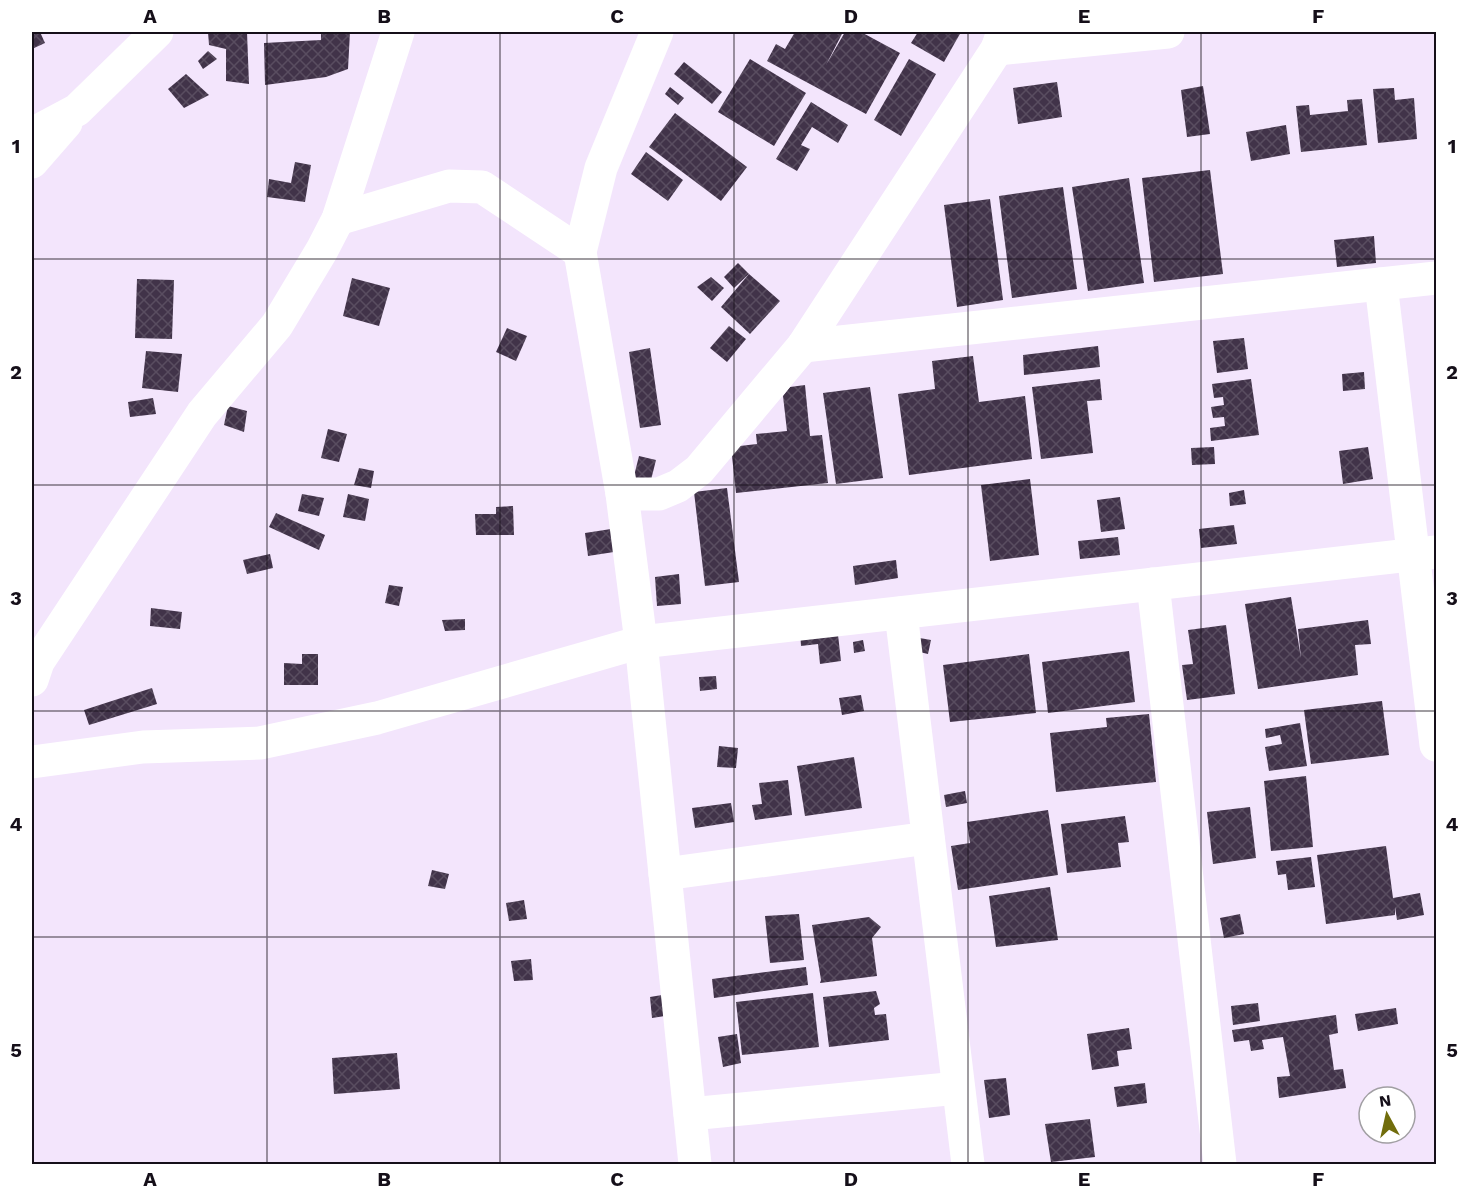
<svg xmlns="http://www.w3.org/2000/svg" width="1468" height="1196" viewBox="0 0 1468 1196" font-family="'Work Sans',sans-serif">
  <defs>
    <pattern id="building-cross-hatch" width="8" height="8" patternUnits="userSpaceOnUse" patternTransform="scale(1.5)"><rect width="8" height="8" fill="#413349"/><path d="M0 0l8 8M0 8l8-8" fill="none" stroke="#594d60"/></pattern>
  </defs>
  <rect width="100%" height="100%" fill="#f3e5fc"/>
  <g fill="url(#building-cross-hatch)">
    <path d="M32 32H40L45 43 32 49Z"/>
    <path d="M208 32H247L249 84 226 81V49L209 45Z"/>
    <path d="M321 32H350L348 69 326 77 265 85 264 43 321 40Z"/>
    <path d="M795 32H843L826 65 845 32H861L900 53 866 114 767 61 776 44 785 49Z"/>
    <path d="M918 32H961L944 62 911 43Z"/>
    <path d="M208 51 217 59 203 69 198 61Z"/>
    <path d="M750 59 806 93 774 146 718 112Z"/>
    <path d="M909 59 936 74 901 136 874 120Z"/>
    <path d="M684 62 722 92 712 104 674 74Z"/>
    <path d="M186 74 209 95 184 108 168 89Z"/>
    <path d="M1057 82 1062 117 1018 124 1013 88Z"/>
    <path d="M1203 86 1210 134 1187 137 1181 90Z"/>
    <path d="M670 87 684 98 678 105 665 94Z"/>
    <path d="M1394 88 1395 100 1414 98 1417 139 1378 143 1373 89Z"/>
    <path d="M1362 99 1367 145 1301 152 1296 106 1309 105 1310 115 1348 111 1347 100Z"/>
    <path d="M811 102 848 125 838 143 812 127 801 145 810 149 797 171 776 159Z"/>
    <path d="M675 113 747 167 721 201 649 147Z"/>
    <path d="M1286 125 1290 154 1251 161 1246 132Z"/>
    <path d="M646 152 683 180 668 201 631 174Z"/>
    <path d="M295 162 311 165 305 202 267 197 269 179 291 183Z"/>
    <path d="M1210 170 1223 274 1154 282 1142 178Z"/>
    <path d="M1129 178 1144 283 1088 291 1072 187Z"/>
    <path d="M1063 187 1077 289 1012 298 999 196Z"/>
    <path d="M990 199 1003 300 957 307 944 205Z"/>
    <path d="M1374 236 1376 263 1337 267 1334 240Z"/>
    <path d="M738 263 749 274 734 288 724 277Z"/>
    <path d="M749 274 780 301 750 334 721 307Z"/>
    <path d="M711 277 724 288 712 301 697 287Z"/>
    <path d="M352 278 390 288 379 326 343 316Z"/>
    <path d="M137 279 174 280 172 339 135 338Z"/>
    <path d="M729 326 746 339 727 362 710 348Z"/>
    <path d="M507 328 527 336 516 361 496 352Z"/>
    <path d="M1244 338 1248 369 1217 373 1213 341Z"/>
    <path d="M1098 346 1100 367 1024 375 1023 355Z"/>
    <path d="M650 348 661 425 640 428 629 352Z"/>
    <path d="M146 351 182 354 178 392 142 388Z"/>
    <path d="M973 356 979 402 1025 396 1032 459 909 475 898 394 935 389 932 361Z"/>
    <path d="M1364 372 1365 389 1343 391 1342 374Z"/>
    <path d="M1100 379 1102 400 1087 401 1093 453 1041 459 1032 387Z"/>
    <path d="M1251 379 1259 435 1211 441 1210 428 1225 426 1224 417 1213 418 1211 407 1224 405 1223 397 1214 398 1212 384Z"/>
    <path d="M805 385 810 436 822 435 828 483 736 493 731 447 757 444 756 434 787 431 783 396 790 387Z"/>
    <path d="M870 387 883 478 836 484 823 393Z"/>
    <path d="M153 398 156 414 130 417 128 402Z"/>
    <path d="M228 406 247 411 244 432 224 425Z"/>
    <path d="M328 429 347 434 339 462 321 458Z"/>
    <path d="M1214 447 1215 464 1192 465 1191 448Z"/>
    <path d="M1368 447 1373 479 1343 484 1339 451Z"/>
    <path d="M639 456 656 460 650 484 633 480Z"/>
    <path d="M359 468 374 471 371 488 354 485Z"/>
    <path d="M1030 479 1039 555 990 561 981 485Z"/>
    <path d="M727 488 739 582 705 586 694 492Z"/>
    <path d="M1244 490 1246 504 1230 506 1229 493Z"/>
    <path d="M302 494 324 498 319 516 298 511Z"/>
    <path d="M348 494 369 499 365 521 343 517Z"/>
    <path d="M1120 497 1125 529 1101 532 1097 500Z"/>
    <path d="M513 506 514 535H476L475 514H496V507Z"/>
    <path d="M276 513 325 535 319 550 269 527Z"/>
    <path d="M1234 525 1237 544 1201 548 1199 529Z"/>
    <path d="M611 529 614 552 588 556 585 533Z"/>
    <path d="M1118 537 1120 555 1080 559 1078 541Z"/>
    <path d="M270 554 273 568 247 574 243 560Z"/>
    <path d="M896 560 898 578 855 585 853 566Z"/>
    <path d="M679 574 681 604 657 606 655 577Z"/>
    <path d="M389 585 403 587 399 606 385 603Z"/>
    <path d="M1291 597 1301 658 1298 629 1368 620 1371 644 1355 645 1358 675 1258 689 1245 604Z"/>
    <path d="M151 608 182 612 180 629 150 626Z"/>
    <path d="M465 619V630L445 631 442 620Z"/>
    <path d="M1226 625 1235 694 1187 700 1182 665 1193 664 1188 630Z"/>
    <path d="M837 626 841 661 820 664 818 644 801 646 800 630Z"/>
    <path d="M914 637 931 640 928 654 911 650Z"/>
    <path d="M863 640 865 651 854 653 853 642Z"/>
    <path d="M1129 651 1135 702 1048 713 1042 662Z"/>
    <path d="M302 654H318V685H284V663L302 664Z"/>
    <path d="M1029 654 1036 713 950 722 943 665Z"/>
    <path d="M716 676 717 689 700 691 699 677Z"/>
    <path d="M152 688 157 704 89 725 84 710Z"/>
    <path d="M861 695 864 711 842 715 839 698Z"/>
    <path d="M1382 701 1389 755 1311 764 1304 710Z"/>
    <path d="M1149 714 1156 782 1056 792 1050 733 1107 727 1106 718Z"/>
    <path d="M1300 723 1307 766 1269 771 1265 747 1282 744 1280 735 1266 738 1265 729Z"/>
    <path d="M719 746 738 748 736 768 717 767Z"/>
    <path d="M854 757 862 808 805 816 797 766Z"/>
    <path d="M1306 776 1313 847 1271 851 1264 781Z"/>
    <path d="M788 780 792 815 755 820 752 805 762 804 759 783Z"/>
    <path d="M965 791 967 803 946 807 944 795Z"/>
    <path d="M731 803 734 822 695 828 692 808Z"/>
    <path d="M1250 807 1256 858 1213 864 1207 812Z"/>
    <path d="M1048 810 1058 875 958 890 951 846 970 843 967 822Z"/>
    <path d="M1125 816 1129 842 1118 843 1121 867 1067 873 1061 824Z"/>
    <path d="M1386 846 1393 898 1420 893 1424 915 1397 920 1395 907V915L1326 924 1317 855Z"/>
    <path d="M1311 857 1315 887 1288 890 1286 874 1278 875 1276 861Z"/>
    <path d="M432 870 449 874 445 889 428 886Z"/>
    <path d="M1050 887 1058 940 996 947 989 896Z"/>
    <path d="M524 900 527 919 509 921 506 903Z"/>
    <path d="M799 914 804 960 770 963 765 916Z"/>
    <path d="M1240 914 1244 934 1224 938 1220 918Z"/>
    <path d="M869 917 881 927 872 938 877 976 820 983 821 980 812 925Z"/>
    <path d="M531 959 533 980 514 981 511 961Z"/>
    <path d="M806 967 808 985 714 998 712 979Z"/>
    <path d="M876 991 880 1004 874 1008 875 1015 886 1014 889 1040 829 1047 823 997Z"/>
    <path d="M813 993 819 1047 742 1055 736 1002Z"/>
    <path d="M662 995 665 1016 652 1018 650 997Z"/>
    <path d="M1258 1003 1260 1021 1233 1025 1231 1006Z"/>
    <path d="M1396 1008 1398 1024 1358 1031 1355 1014Z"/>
    <path d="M1336 1015 1338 1033 1329 1035 1334 1070 1343 1069 1346 1088 1279 1098 1277 1077 1290 1076 1283 1037 1262 1040 1264 1049 1251 1051 1249 1040 1234 1042 1232 1030Z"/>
    <path d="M1129 1028 1132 1049 1117 1051 1119 1066 1092 1070 1087 1034Z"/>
    <path d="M737 1034 741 1063 723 1067 718 1037Z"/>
    <path d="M397 1053 400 1089 334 1094 332 1058Z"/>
    <path d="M1006 1078 1010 1115 989 1118 984 1080Z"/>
    <path d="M1145 1083 1147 1103 1117 1107 1114 1087Z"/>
    <path d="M1090 1119 1095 1157 1051 1162 1045 1124Z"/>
  </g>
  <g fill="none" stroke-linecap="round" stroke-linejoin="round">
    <g stroke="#fff" stroke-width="33">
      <path d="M657 32 601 168 580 252 622 494 641 642 695 1164"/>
      <path d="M997 49 1168 32"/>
      <path d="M32 134 77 110 157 32"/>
      <path d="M32 162 66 123"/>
      <path d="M338 219 449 186 482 187 580 252"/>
      <path d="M1381 284 1436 745"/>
      <path d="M803 346 1436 278"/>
      <path d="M622 494H659L678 486 699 470 803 346 997 49 1003 32"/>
      <path d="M1153 584 1220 1164"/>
      <path d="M901 613 968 1164"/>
      <path d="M32 680 38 662 202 414 277 325 322 250 338 219 398 32"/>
      <path d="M32 762 143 747 260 743 377 718 641 642 1436 552"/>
      <path d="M665 874 928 838"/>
      <path d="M690 1114 958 1088"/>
    </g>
  </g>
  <path fill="none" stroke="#150f19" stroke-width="1.5" stroke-opacity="0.55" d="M267 32V1164M500 32V1164M734 32V1164M968 32V1164M1201 32V1164M32 259H1436M32 485H1436M32 711H1436M32 937H1436"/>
  <rect width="1468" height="1196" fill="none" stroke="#ffffff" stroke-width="66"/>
  <g transform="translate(1387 1115) rotate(352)"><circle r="28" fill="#ffffff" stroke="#a19fa3" stroke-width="1.5"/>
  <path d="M0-4.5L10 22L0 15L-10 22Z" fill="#716d0c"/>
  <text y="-9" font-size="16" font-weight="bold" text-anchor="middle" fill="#150f19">N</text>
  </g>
  <rect x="33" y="33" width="1402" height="1130" fill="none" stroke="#150f19" stroke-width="2"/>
  <g font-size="20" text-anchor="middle" font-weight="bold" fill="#150f19">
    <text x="150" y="23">A</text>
    <text x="384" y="23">B</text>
    <text x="617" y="23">C</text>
    <text x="851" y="23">D</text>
    <text x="1084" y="23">E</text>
    <text x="1318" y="23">F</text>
    <text x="16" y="153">1</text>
    <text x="1452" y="153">1</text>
    <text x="16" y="379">2</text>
    <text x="1452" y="379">2</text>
    <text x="16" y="605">3</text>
    <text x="1452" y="605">3</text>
    <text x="16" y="831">4</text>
    <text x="1452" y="831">4</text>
    <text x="16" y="1057">5</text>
    <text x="1452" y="1057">5</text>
    <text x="150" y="1186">A</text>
    <text x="384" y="1186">B</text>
    <text x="617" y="1186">C</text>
    <text x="851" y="1186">D</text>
    <text x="1084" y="1186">E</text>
    <text x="1318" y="1186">F</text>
  </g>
</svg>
